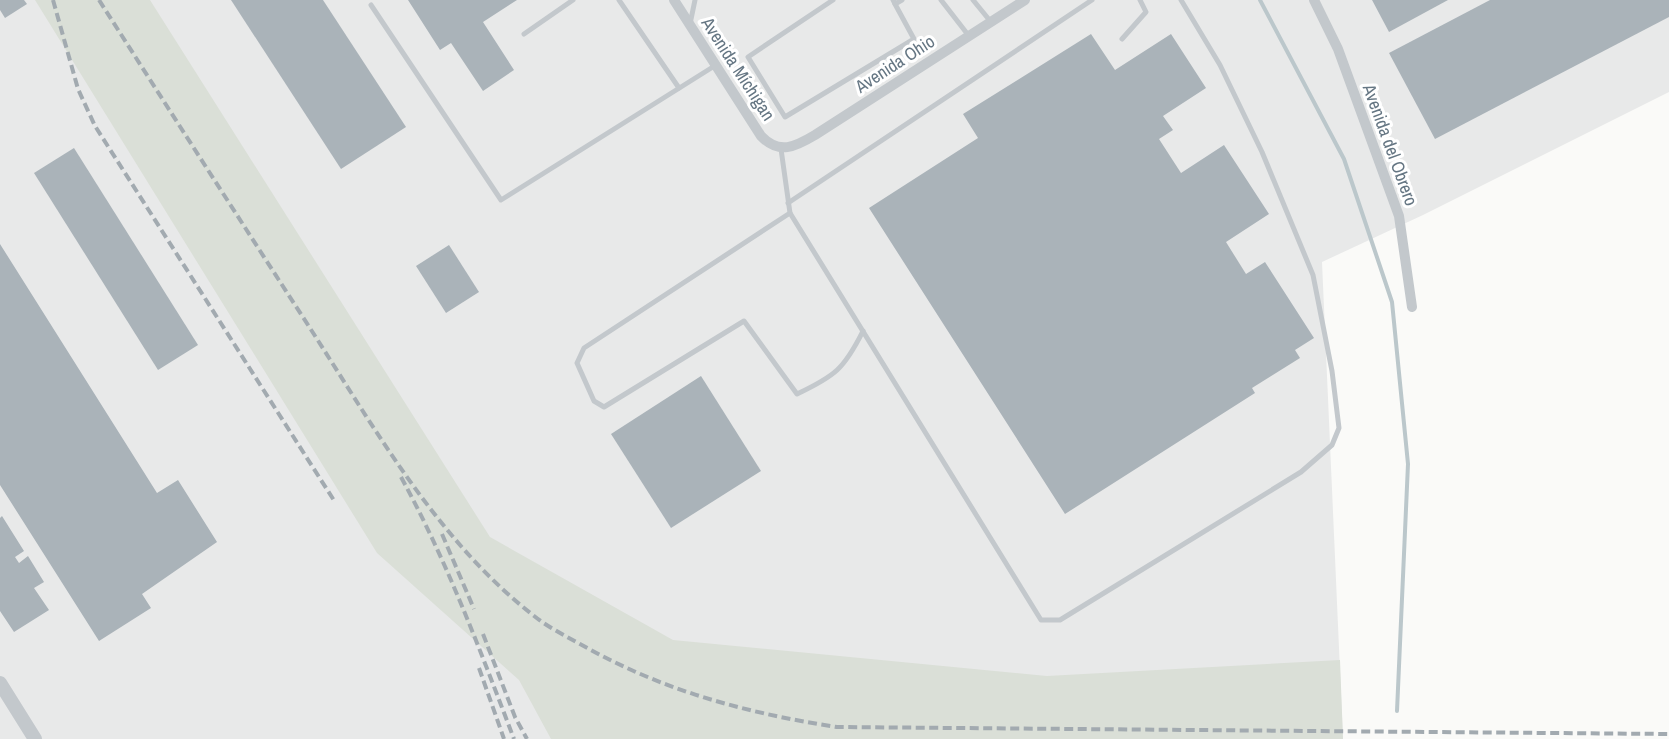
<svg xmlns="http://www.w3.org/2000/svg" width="1669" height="739" viewBox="0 0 1669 739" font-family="'Archivo Narrow',sans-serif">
  <rect width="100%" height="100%" fill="#fafaf8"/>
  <path fill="#e8e9e9" d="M0 0H1669V92L1423 215 1322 262 1343 739H0Z"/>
  <path fill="#dadfd7" d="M35 0H150L490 537 673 640 1047 676 1340 660 1343 739H551L519 680 377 553Z"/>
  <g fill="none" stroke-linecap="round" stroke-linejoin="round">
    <path stroke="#bbc7cb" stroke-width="4" d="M1260 0 1344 159 1392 302 1408 464 1397 711"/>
  </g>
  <g fill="#aab3b9">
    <path d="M0 0H24L27 4 5 18 0 10Z"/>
    <path d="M231 0H323L406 127 341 169Z"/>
    <path d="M408 0H517L483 22 514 70 483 91 451 43 440 50Z"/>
    <path d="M1372 0H1448L1389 32Z"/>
    <path d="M1490 0H1669V17L1435 139 1389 53Z"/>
    <path d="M1091 34 1115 70 1171 34 1206 88 1163 116 1173 130 1159 139 1181 173 1224 145 1269 214 1226 242 1246 274 1265 262 1314 338 1295 350 1300 358 1252 388 1255 393 1065 514 869 208 978 138 963 114Z"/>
    <path d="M74 148 198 345 158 370 34 173Z"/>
    <path d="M0 244 157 493 178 480 217 542 142 594 151 608 99 641 0 485Z"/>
    <path d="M449 245 479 292 446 313 416 266Z"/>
    <path d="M701 376 761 471 671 528 611 434Z"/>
    <path d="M2 516 24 551 15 557 19 563 28 556 44 582 34 588 49 610 14 632 0 611V518Z"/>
  </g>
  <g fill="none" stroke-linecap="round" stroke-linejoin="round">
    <g stroke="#c3c8cc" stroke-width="5">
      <path d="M619 0 679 88"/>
      <path d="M833 0 748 57 785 117 914 39 895 4"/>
      <path d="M893 0 895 4 902 0"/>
      <path d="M941 0 969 36"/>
      <path d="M973 0 991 22"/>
      <path d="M371 5 501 200 716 65"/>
      <path d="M690 24 695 0"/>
      <path d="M524 34 573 0"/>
      <path d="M1122 39 1146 12 1140 0"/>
      <path d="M781 149 790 213 1041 620H1060L1301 472 1332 445 1339 428 1332 371 1313 275 1262 152 1220 65 1181 0"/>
      <path d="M788 203 1092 0"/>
      <path d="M790 213 584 348 577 363 594 401 604 407 744 321 797 394C835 376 844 369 863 331"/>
    </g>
    <g stroke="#c3c8cc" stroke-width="10">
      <path d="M674 0 761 136C779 155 795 147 815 135L1025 0"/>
      <path d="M1314 0 1338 49 1399 216 1412 307"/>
    </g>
    <path stroke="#c3c8cc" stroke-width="14" d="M0 683 35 739"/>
    <g stroke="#a2aab0" stroke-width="4" stroke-dasharray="9 4.5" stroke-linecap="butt">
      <path d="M53 0 78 89 95 126 335 502"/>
      <path d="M99 0C168 108 238 217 308 325 376 430 440 546 542 622 554 630 567 637 580 644 661 690 745 713 837 727L1669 734"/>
      <path d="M401 477C447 561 480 650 514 739"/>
      <path d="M442 534 474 609"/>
      <path d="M483 634 515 717 527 739"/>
      <path d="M479 668 504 739"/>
    </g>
  </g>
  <g text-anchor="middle" stroke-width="6" stroke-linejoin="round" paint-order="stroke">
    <g font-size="18" fill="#657683" stroke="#fff">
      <text transform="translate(895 64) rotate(-33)" y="6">Avenida Ohio</text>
      <text transform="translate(738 69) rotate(57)" y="6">Avenida Míchigan</text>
      <text transform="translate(1390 145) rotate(70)" y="6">Avenida del Obrero</text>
    </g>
  </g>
</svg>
